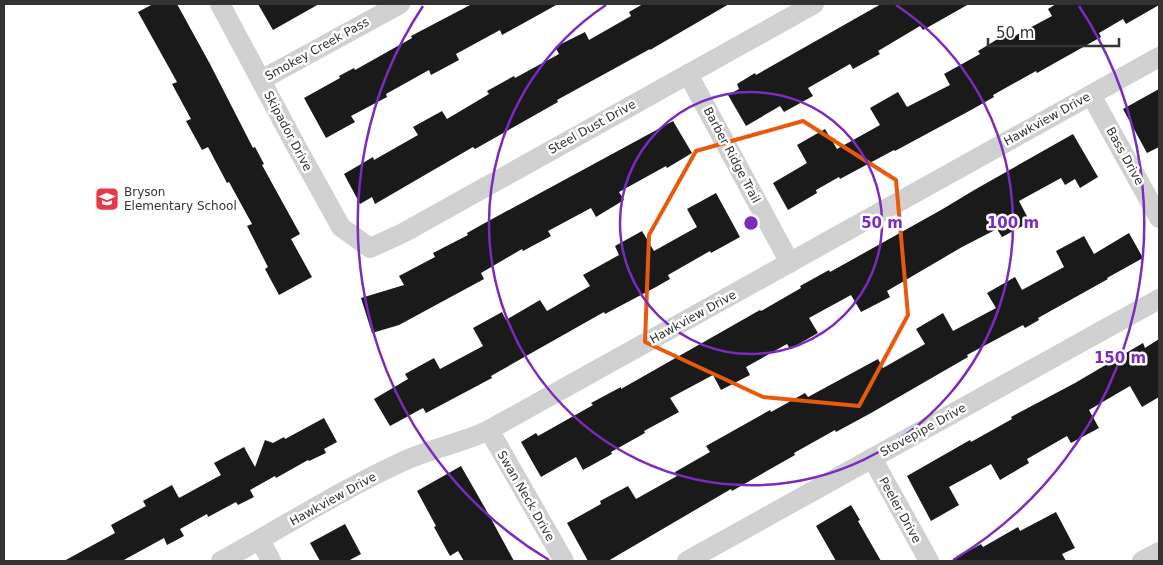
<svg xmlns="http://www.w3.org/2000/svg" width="1163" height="565" viewBox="0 0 1163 565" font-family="'DejaVu Sans',sans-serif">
  <rect width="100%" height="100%" fill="#fff"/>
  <g fill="#1a1a1a">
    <path d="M153 4H177L210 64 253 148 255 147 264 164 262 165 300 234 291 239 312 277 279 295 265 269 268 267 247 226 252 224 229 182 227 183 208 147 202 150 186 121 191 119 172 84 177 82 138 12Z"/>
    <path d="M258 4H319L273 30Z"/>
    <path d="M472 4H558L502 35 500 30 456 54 459 60 431 75 429 70 386 94 387 97 351 116 355 122 326 138 304 98 340 78 339 76 354 68 355 70 412 38 411 36Z"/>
    <path d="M643 4H729L650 50V49L557 100 558 102 475 149 473 147 375 204 372 197 360 204 344 174 373 157 374 160 418 135 413 127 442 111 447 119 489 94 487 91 514 76 515 78 559 54 555 47 585 32 589 40 631 16 629 12Z"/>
    <path d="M881 4H969L923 30 920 26 878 51 880 54 853 69 850 64 808 88 813 96 784 112 780 106 746 126 728 95 739 89 737 84 755 73 756 75Z"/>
    <path d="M1056 4H1159V5L1126 24 1123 19 1099 33 1101 37 1037 73 1036 71 993 95 994 97 971 110 895 151 894 150 840 179 839 177 816 190 817 193 788 210 773 183 807 163 797 145 825 129 837 149 880 125 870 108 898 92 907 107 950 85 944 74 980 54 978 51 1006 34 1009 39 1052 16 1048 9Z"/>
    <path d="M1159 89V147L1147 153 1123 109Z"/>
    <path d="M673 121 692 153 667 168 666 166 619 192 624 200 596 217 591 208 548 231 551 236 523 251 522 249 481 273 484 279 399 325 372 333 361 298 404 285 399 276 435 257 433 253 468 235 467 233 483 224Z"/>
    <path d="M1073 134 1098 177 1080 188 1075 179 1065 185 1061 178 1019 201 1030 222 1002 237 997 229 962 247 887 291 890 297 861 312 851 295 809 318 818 333 790 349 787 344 746 367 750 375 721 390 713 375 670 398 679 412 644 431 645 433 611 452 612 454 583 470 576 457 541 477 521 442 536 433 538 436 593 405 591 403 621 387V389L760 310 761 311 801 288 800 286 829 270 830 272 941 210 976 189Z"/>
    <path d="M716 193 740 237 711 253 710 251 668 275 670 279 656 287 605 314 604 312 491 376 492 378 426 413 423 408 390 426 374 399 408 379 405 374 434 358 440 369 483 346 473 328 502 312 506 320 540 300 547 311 590 286 583 275 619 255 615 246 642 231 654 251 697 227 687 209Z"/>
    <path d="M1129 233 1143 258 1107 278 1108 279 1038 318 1039 320 1025 328 1023 325 967 355 968 357 871 413 836 432 835 430 794 453 795 455 732 491 731 489 608 561H588L567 523 601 504 600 501 628 486 636 499 677 476 675 472 710 452 706 446 770 410 771 412 805 393 808 397 878 359 883 368 925 344 916 329 943 313 953 331 996 308 987 293 1015 277 1022 290 1064 267 1056 251 1084 236 1094 254Z"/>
    <path d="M1159 339V397L1142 407 1130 386 1089 410 1099 428 1071 443 1067 436 1027 459 1029 463 1000 480 991 464 949 487 959 505 931 521 907 476 970 440 971 442 1012 419 1011 417 1075 383 1143 343 1145 348Z"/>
    <path d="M324 418 337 442 324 449 326 453 309 461 308 460 276 478 275 476 250 490 254 497 238 505 236 502 208 517 207 514 180 529 184 536 167 545 164 538 122 561H64L115 533 111 525 146 506 143 501 172 485 179 498 221 475 214 463 244 447 255 467 265 440 273 443 284 437 285 439Z"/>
    <path d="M461 466 489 515 514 561H464L458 551 450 556 434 527 436 526 417 491Z"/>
    <path d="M851 505 860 520 858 521 881 561H836L816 526Z"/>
    <path d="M1056 512 1075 548 1062 554 1066 561H951L981 544 983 547 1018 527 1020 531Z"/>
    <path d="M345 524 361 554 348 561H320L310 543Z"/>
  </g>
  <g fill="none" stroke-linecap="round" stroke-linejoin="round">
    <g stroke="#d0d0d0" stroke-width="20">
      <path d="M220 4 296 146 341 227 370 248 403 233 814 4"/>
      <path d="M688 74 790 263"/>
      <path d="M261 80 400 4"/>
      <path d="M1091 95 1159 218"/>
      <path d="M489 430 564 561"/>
      <path d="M872 458 929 561"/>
      <path d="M260 540 271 561"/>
      <path d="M221 561C282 528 342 489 406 460 433 448 462 443 489 430L1159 57"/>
      <path d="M687 561 1159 299"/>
      <path d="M1142 561 1159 552"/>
    </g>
  </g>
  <path fill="none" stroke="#e8590c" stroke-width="4" stroke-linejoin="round" d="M803 121 896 180 908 315 859 406 763 397 645 342 649 235 696 151Z"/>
  <g fill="none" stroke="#7b2cbf" stroke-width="2.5">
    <circle cx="751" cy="223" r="131"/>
    <path d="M896 5A262 262 0 1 1 606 5"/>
    <path d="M549 560A393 393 0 0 1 423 6M1079 6A393 393 0 0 1 953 560"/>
  </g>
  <defs>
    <g id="school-square" transform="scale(1.25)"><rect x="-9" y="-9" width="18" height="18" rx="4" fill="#e63946" stroke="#fff"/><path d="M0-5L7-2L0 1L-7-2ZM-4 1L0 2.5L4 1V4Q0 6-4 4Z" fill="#fff"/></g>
  </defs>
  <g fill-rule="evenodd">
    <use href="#school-square" x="107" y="199"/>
  </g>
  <g text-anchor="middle" stroke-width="5" stroke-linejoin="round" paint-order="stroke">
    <g font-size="12" fill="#333" stroke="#fff">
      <text transform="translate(317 49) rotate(-29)" y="4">Smokey Creek Pass</text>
      <text transform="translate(1047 119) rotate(-29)" y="4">Hawkview Drive</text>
      <text transform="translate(592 127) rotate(-29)" y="4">Steel Dust Drive</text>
      <text transform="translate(288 131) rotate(62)" y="4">Skipador Drive</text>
      <text transform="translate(732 155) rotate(62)" y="4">Barber Ridge Trail</text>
      <text transform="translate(1125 156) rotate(61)" y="4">Bass Drive</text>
      <text transform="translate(693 317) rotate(-29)" y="4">Hawkview Drive</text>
      <text transform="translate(923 430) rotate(-29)" y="4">Stovepipe Drive</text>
      <text transform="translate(526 496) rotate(60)" y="4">Swan Neck Drive</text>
      <text transform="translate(333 499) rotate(-29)" y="4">Hawkview Drive</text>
      <text transform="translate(900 510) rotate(61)" y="4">Peeler Drive</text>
    </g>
    <g font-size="12" fill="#333" stroke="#fff" text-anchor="start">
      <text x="124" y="196">Bryson<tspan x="124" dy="14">Elementary School</tspan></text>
    </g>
  </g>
  <circle cx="751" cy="223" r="8" fill="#7b2cbf" stroke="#fff" stroke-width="2.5"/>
  <g font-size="15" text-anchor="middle" font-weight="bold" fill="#7b2cbf" stroke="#fff" stroke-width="5" stroke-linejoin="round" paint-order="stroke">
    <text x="882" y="228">50 m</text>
    <text x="1013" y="228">100 m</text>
    <text x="1120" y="363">150 m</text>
  </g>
  <rect width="1163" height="565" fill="none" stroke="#333333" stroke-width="10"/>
  <path d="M988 38v8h131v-8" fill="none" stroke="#333333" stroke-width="2.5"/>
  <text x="996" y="38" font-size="15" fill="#333333" stroke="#ffffff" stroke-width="4" paint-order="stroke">50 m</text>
</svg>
